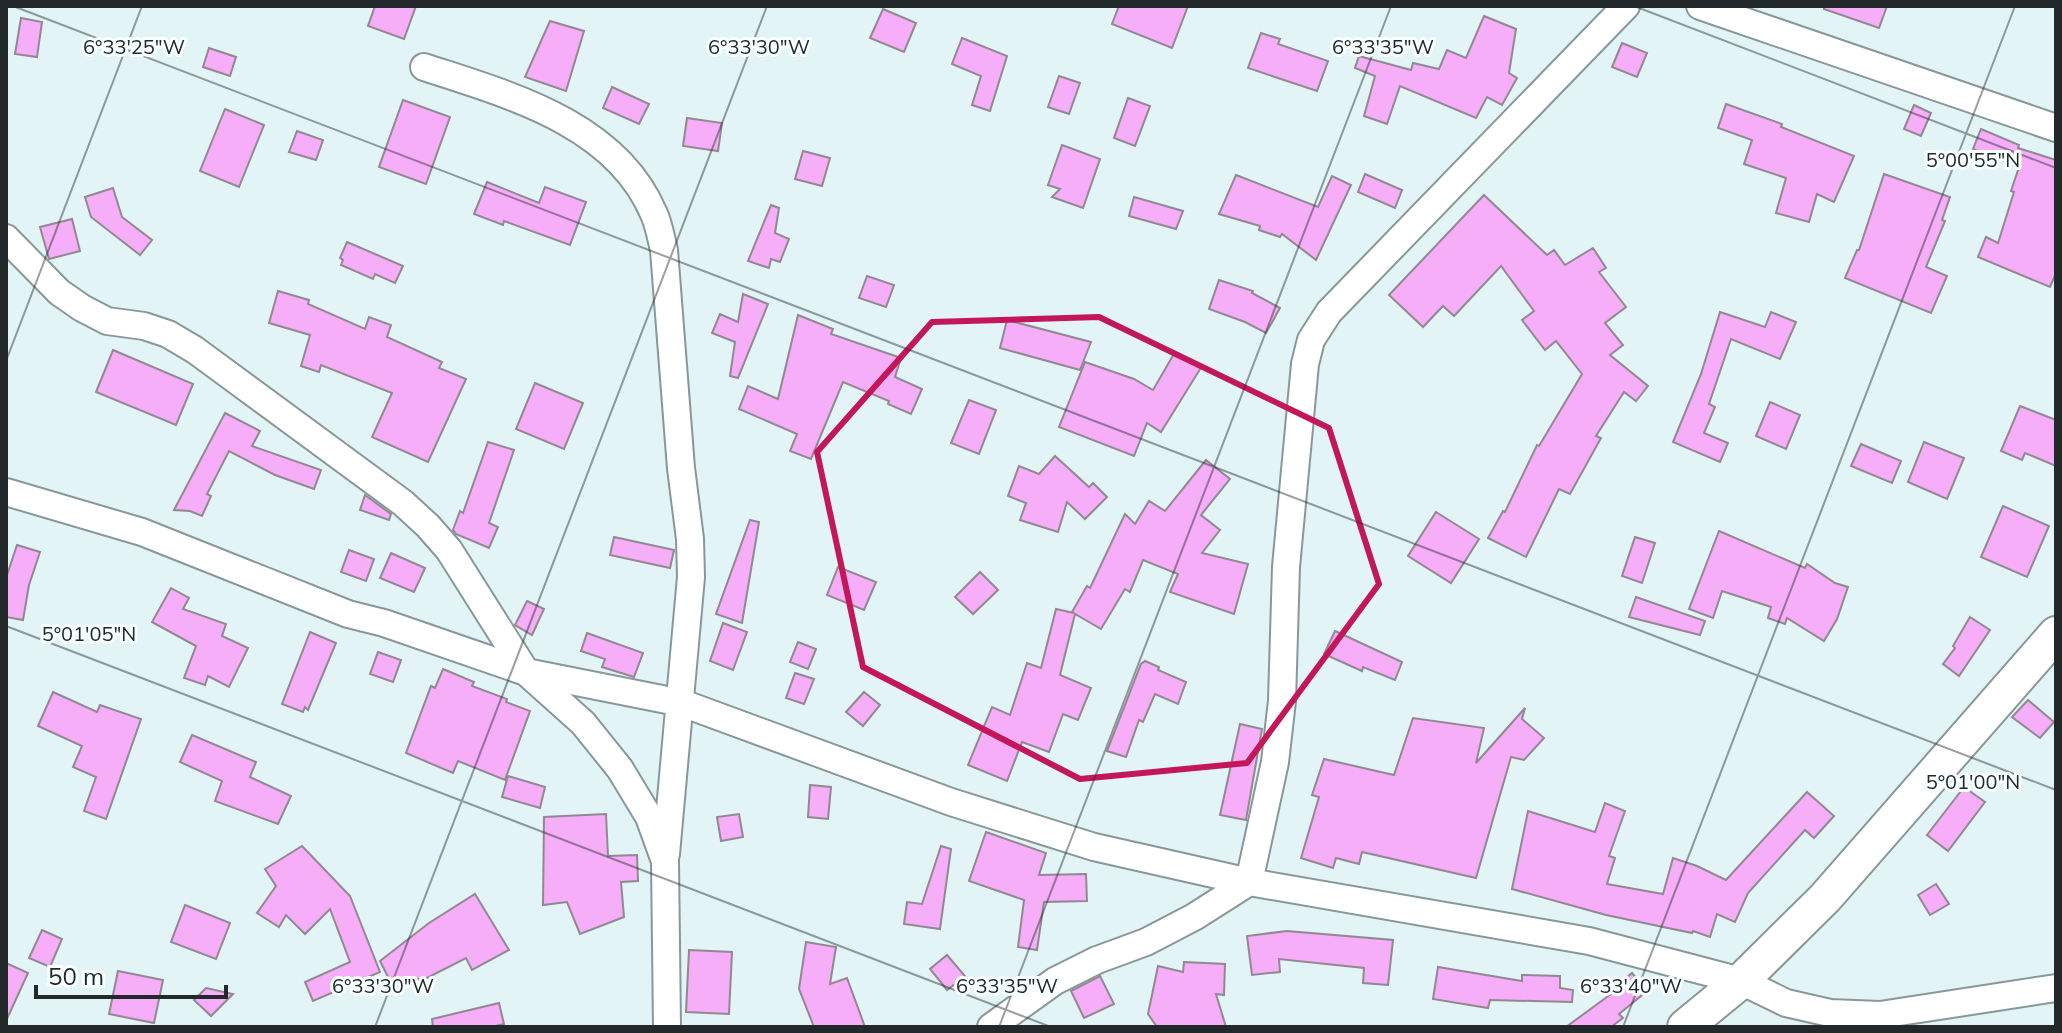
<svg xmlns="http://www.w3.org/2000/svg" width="2062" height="1033" viewBox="0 0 2062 1033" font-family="Mulish,sans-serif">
  <rect width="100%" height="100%" fill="#e2f4f5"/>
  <g fill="#f5aef7" stroke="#928892" stroke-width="2">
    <path d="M375 6H416L404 39 368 26Z"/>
    <path d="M1119 6H1188L1172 48 1112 24Z"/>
    <path d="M1824 6H1887L1879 28 1824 9Z"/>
    <path d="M883 9 916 23 904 52 870 38Z"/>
    <path d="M1484 16 1516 29 1509 73 1517 78 1502 105 1487 97 1476 118 1400 86 1387 124 1364 116 1375 76 1355 68 1359 56 1411 70 1413 63 1439 69 1447 50 1466 58Z"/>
    <path d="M21 18 42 22 37 57 15 54Z"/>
    <path d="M550 21 584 31 566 91 525 77Z"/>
    <path d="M1261 33 1280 39 1278 44 1328 61 1317 91 1248 68Z"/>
    <path d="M962 38 1007 56 990 111 972 105 981 76 952 64Z"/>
    <path d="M1622 43 1647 53 1637 77 1612 67Z"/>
    <path d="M209 48 236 57 230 76 203 67Z"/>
    <path d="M1059 76 1080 83 1069 114 1048 107Z"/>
    <path d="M612 87 649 104 639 124 603 108Z"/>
    <path d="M1128 98 1150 106 1135 146 1114 138Z"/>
    <path d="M403 100 450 117 426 184 379 167Z"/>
    <path d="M1726 104 1782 124 1781 127 1854 156 1834 202 1817 194 1809 222 1776 213 1786 178 1744 164 1752 140 1718 128Z"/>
    <path d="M1914 105 1931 113 1921 136 1904 129Z"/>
    <path d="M225 109 264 125 239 187 200 171Z"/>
    <path d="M687 118 722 123 718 151 683 146Z"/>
    <path d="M1981 129 2019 145 2018 148 2056 160V273L2050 287 1978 257 1986 237 1998 243 2014 192 2011 191 2019 167 1973 149Z"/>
    <path d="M297 131 323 140 316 160 289 152Z"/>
    <path d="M1062 145 1100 159 1083 208 1052 197 1060 189 1048 185Z"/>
    <path d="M803 151 830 158 822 186 795 179Z"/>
    <path d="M1365 174 1402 190 1395 208 1358 192Z"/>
    <path d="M1884 174 1950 197 1942 220 1945 221 1926 267 1947 276 1931 313 1845 278 1857 250H1859Z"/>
    <path d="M1236 175 1318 207 1332 176 1351 185 1316 260 1282 234 1280 237 1259 230 1260 226 1219 214Z"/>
    <path d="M487 182 539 203 545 187 586 202 570 245 504 221 503 225 474 214Z"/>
    <path d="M113 188 122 217 152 240 140 255 91 217 85 197Z"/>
    <path d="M1484 195 1547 255 1554 250 1565 265 1593 248 1606 268 1599 272 1626 307 1605 323 1623 345 1610 355 1648 386 1636 401 1624 392 1596 436 1601 438 1570 494 1559 489 1526 557 1488 538 1503 511 1505 512 1537 445 1539 446 1582 374 1556 341 1545 350 1522 320 1534 311 1501 266 1454 316 1443 306 1423 327 1389 295Z"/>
    <path d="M1134 197 1183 211 1176 229 1129 216Z"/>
    <path d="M771 205 779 208 775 233 789 239 780 262 771 259 769 268 748 261Z"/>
    <path d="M72 219 80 251 49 259 40 227Z"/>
    <path d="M347 242 403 266 395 283 375 274 373 279 341 265 343 260 340 258Z"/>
    <path d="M867 276 894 285 886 307 859 298Z"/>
    <path d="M1219 280 1253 291 1252 293 1280 308 1266 333 1245 322 1209 309Z"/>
    <path d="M278 291 309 300 308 304 365 329 369 317 391 325 387 337 442 362 439 368 466 379 428 462 372 437 392 393 321 365 319 372 301 366 310 335 269 323Z"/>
    <path d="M743 294 768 304 738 378 730 376 735 342 712 333 720 314 738 322Z"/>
    <path d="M1720 312 1765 327 1771 312 1796 322 1780 359 1731 339 1709 404 1715 407 1704 433 1728 443 1720 462 1673 442 1701 374Z"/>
    <path d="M798 315 833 329 831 334 901 358 895 377 922 389 911 414 888 404 889 401 843 382 811 459 790 451 797 434 739 409 748 386 778 399Z"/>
    <path d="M1007 320 1091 342 1080 370 1000 348Z"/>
    <path d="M113 350 193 384 176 425 96 392Z"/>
    <path d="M1175 352 1202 366 1161 432 1147 423 1134 456 1059 427 1085 362 1134 379 1153 390Z"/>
    <path d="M535 383 583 403 564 449 516 429Z"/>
    <path d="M969 400 996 410 979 454 951 443Z"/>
    <path d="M1770 402 1800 415 1786 449 1756 436Z"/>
    <path d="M2020 406 2056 420V466L2025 453 2022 460 2001 451Z"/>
    <path d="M225 413 260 431 252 446 321 470 314 489 275 475 229 451 207 494 211 496 202 516 190 511 174 510Z"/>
    <path d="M488 442 514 450 489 523 498 527 489 548 456 534 453 530 460 511 463 513Z"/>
    <path d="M1924 442 1964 458 1947 499 1908 482Z"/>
    <path d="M1861 444 1901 461 1892 483 1851 466Z"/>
    <path d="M1055 456 1089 487 1093 483 1107 497 1085 519 1067 502 1058 532 1020 520 1026 503 1008 496 1019 466 1039 474Z"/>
    <path d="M1206 460 1230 479 1201 515 1220 530 1202 553 1248 564 1234 614 1170 592 1178 574 1143 560 1130 592 1125 589 1101 629 1075 614 1060 675 1091 688 1078 720 1063 714 1049 752 1022 742 1007 781 968 765 992 707 1010 715 1027 663 1041 668 1056 609 1074 613 1072 612 1087 586 1090 588 1125 514 1135 524 1149 501 1165 511Z"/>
    <path d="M365 495 391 514 389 520 360 510Z"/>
    <path d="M2003 506 2049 526 2027 577 1981 557Z"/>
    <path d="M1436 512 1479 539 1451 583 1408 556Z"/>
    <path d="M750 520 759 522 742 623 716 614Z"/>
    <path d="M1719 531 1805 568 1807 564 1835 583 1848 587 1837 619 1824 641 1787 618 1785 624 1768 618 1771 607 1722 591 1713 618 1689 609Z"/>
    <path d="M614 537 674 550 670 568 610 555Z"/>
    <path d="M1635 537 1655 543 1642 583 1622 576Z"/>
    <path d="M17 545 40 552 29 585 23 620 6 617V578Z"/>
    <path d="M349 550 374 559 366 581 341 572Z"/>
    <path d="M391 553 425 568 414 592 380 578Z"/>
    <path d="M838 567 876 582 864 610 827 595Z"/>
    <path d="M980 572 998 590 973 614 955 597Z"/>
    <path d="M171 588 189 598 183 609 226 624 222 636 248 648 229 687 208 676 205 685 184 678 196 646 152 622Z"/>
    <path d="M1636 597 1705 621 1700 635 1629 617Z"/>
    <path d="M527 601 544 609 532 635 515 625Z"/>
    <path d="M1970 617 1990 630 1959 676 1943 664 1955 648 1953 646Z"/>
    <path d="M723 623 747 632 733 670 710 661Z"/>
    <path d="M1335 631 1402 662 1395 680 1363 667 1362 671 1324 654Z"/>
    <path d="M310 632 336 643 308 710 305 707 303 712 282 704Z"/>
    <path d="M587 633 643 653 634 677 602 667 605 659 581 651Z"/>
    <path d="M798 642 816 649 808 669 790 662Z"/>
    <path d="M378 652 401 660 393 682 370 674Z"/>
    <path d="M1145 661 1159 667 1158 670 1186 682 1178 704 1155 694 1143 722 1139 720 1126 757 1107 751 1141 664Z"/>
    <path d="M443 669 474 682 472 686 507 699 506 702 530 711 505 780 458 761 453 773 406 753 431 686 435 688Z"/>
    <path d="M795 673 814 679 804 704 786 698Z"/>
    <path d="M53 692 97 712 100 705 141 719 106 819 84 811 96 777 73 767 82 746 38 726Z"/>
    <path d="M864 692 880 705 863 726 846 712Z"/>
    <path d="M2028 700 2054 722 2040 738 2012 717Z"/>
    <path d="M1525 708 1522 719 1544 738 1524 760 1511 757 1476 878 1362 852 1359 864 1336 858 1333 868 1301 858 1319 797 1312 795 1324 759 1394 775 1413 718 1484 728 1476 763Z"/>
    <path d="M1240 724 1262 729 1246 820 1220 815Z"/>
    <path d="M192 735 256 762 250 777 291 796 278 824 215 801 222 781 180 762Z"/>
    <path d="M508 776 545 787 540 808 502 797Z"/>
    <path d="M810 785 831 787 828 819 808 817Z"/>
    <path d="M1964 787 1985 802 1948 851 1927 835Z"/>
    <path d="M1807 792 1834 816 1814 838 1805 830 1748 893 1735 922 1717 914 1710 937 1693 931 1692 933 1606 915 1512 889 1528 811 1595 832 1605 803 1625 811 1609 856 1615 858 1607 884 1663 894 1673 858 1697 866 1726 880Z"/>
    <path d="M606 814 608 856 637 855 638 881 621 882 624 917 580 934 567 902 543 905 544 817Z"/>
    <path d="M739 814 743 837 721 841 717 817Z"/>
    <path d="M986 832 1046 853 1039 875 1086 874 1087 901 1044 902 1037 950 1018 947 1024 900 969 881Z"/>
    <path d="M302 846 350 896 380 972 313 1001 305 982 350 962 330 909 305 934 286 915 279 927 257 913 276 886 265 869Z"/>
    <path d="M941 846 951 849 940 929 904 924 907 902 922 904Z"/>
    <path d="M1936 884 1949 904 1930 915 1918 895Z"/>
    <path d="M475 894 509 950 472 970 466 958 419 982 418 979 395 991 380 961 429 923Z"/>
    <path d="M185 905 230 923 216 959 171 942Z"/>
    <path d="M42 930 62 939 50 967 29 958Z"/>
    <path d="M1287 931 1393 940 1388 985 1363 983 1364 968 1279 959 1280 972 1252 975 1247 936Z"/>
    <path d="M806 942 836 947 830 984 847 978 865 1027H814L799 989Z"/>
    <path d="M689 950 732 952 729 1014 686 1012Z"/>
    <path d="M947 955 965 976 947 990 930 969Z"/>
    <path d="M1184 962 1225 964 1224 995 1216 994 1226 1027H1157L1148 1014 1158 966 1183 972Z"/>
    <path d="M6 963 28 973 6 1021Z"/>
    <path d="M1438 967 1522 981V975L1560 976V988L1573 990 1572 1002 1490 1000 1488 1008 1433 999Z"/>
    <path d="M118 971 163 980 154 1023 109 1014Z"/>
    <path d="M1632 973 1647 991 1619 1014 1623 1018 1611 1027H1566L1611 994 1610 992Z"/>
    <path d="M1100 976 1114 1004 1084 1018 1071 991Z"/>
    <path d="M206 988 233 994 211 1016 194 1000Z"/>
    <path d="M499 1003 504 1024 491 1027H433L432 1019Z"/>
  </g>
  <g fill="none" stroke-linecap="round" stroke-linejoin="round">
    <g stroke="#889899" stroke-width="30">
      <g id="minor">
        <path d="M1700 6 2056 128"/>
        <path d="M424 67C509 95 616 123 654 214 659 225 661 238 664 250L681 468 690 539 691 577 666 854"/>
        <path d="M6 238 59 292 82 308 107 321 144 326 168 334 195 350 403 503 428 526 449 550 526 672 682 703 951 802 1094 847 1249 882 1275 762 1282 701 1286 567 1305 364 1311 340 1329 312 1626 6"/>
        <path d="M6 492 142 532 348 614 384 623 526 672 583 723 620 769 649 817 665 861 667 1027"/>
        <path d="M991 1027 1055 981 1097 960 1146 942 1194 917 1249 882 1589 941 1741 981 1786 1003 1830 1013 1880 1015 2056 988"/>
      </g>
    </g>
    <g stroke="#889899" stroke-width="38">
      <path id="major" d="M1685 1027 1741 981 1825 898 2056 634"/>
    </g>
    <use href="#minor" stroke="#fff" stroke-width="26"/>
    <use href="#major" stroke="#fff" stroke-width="34"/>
  </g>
  <path fill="none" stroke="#c2185b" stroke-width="6" stroke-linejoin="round" d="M1099 317 1329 428 1379 584 1247 763 1080 779 863 667 817 452 932 322Z"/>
  <path fill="none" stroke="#23292a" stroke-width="2" stroke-opacity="0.45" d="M13 6 2056 790M1634 6 2056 168M6 361 142 6M6 626 1051 1027M375 1027 767 6M999 1027 1391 6M1623 1027 2015 6"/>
  <g font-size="20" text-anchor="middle" fill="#23292a" stroke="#f8ffff" stroke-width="6" stroke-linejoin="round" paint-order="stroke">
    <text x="759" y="54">6°33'30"W</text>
    <text x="1383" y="54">6°33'35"W</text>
    <text x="134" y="54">6°33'25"W</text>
    <text x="1973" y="167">5°00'55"N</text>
    <text x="89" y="641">5°01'05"N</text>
    <text x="1973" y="789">5°01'00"N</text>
    <text x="383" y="993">6°33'30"W</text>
    <text x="1007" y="993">6°33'35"W</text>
    <text x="1631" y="993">6°33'40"W</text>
  </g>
  <rect width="2062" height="1033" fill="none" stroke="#23292a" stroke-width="16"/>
  <path d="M36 985v12h190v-12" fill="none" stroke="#23292a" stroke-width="4"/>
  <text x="48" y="985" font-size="24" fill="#23292a" stroke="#f8ffff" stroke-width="6" paint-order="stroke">50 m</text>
</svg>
